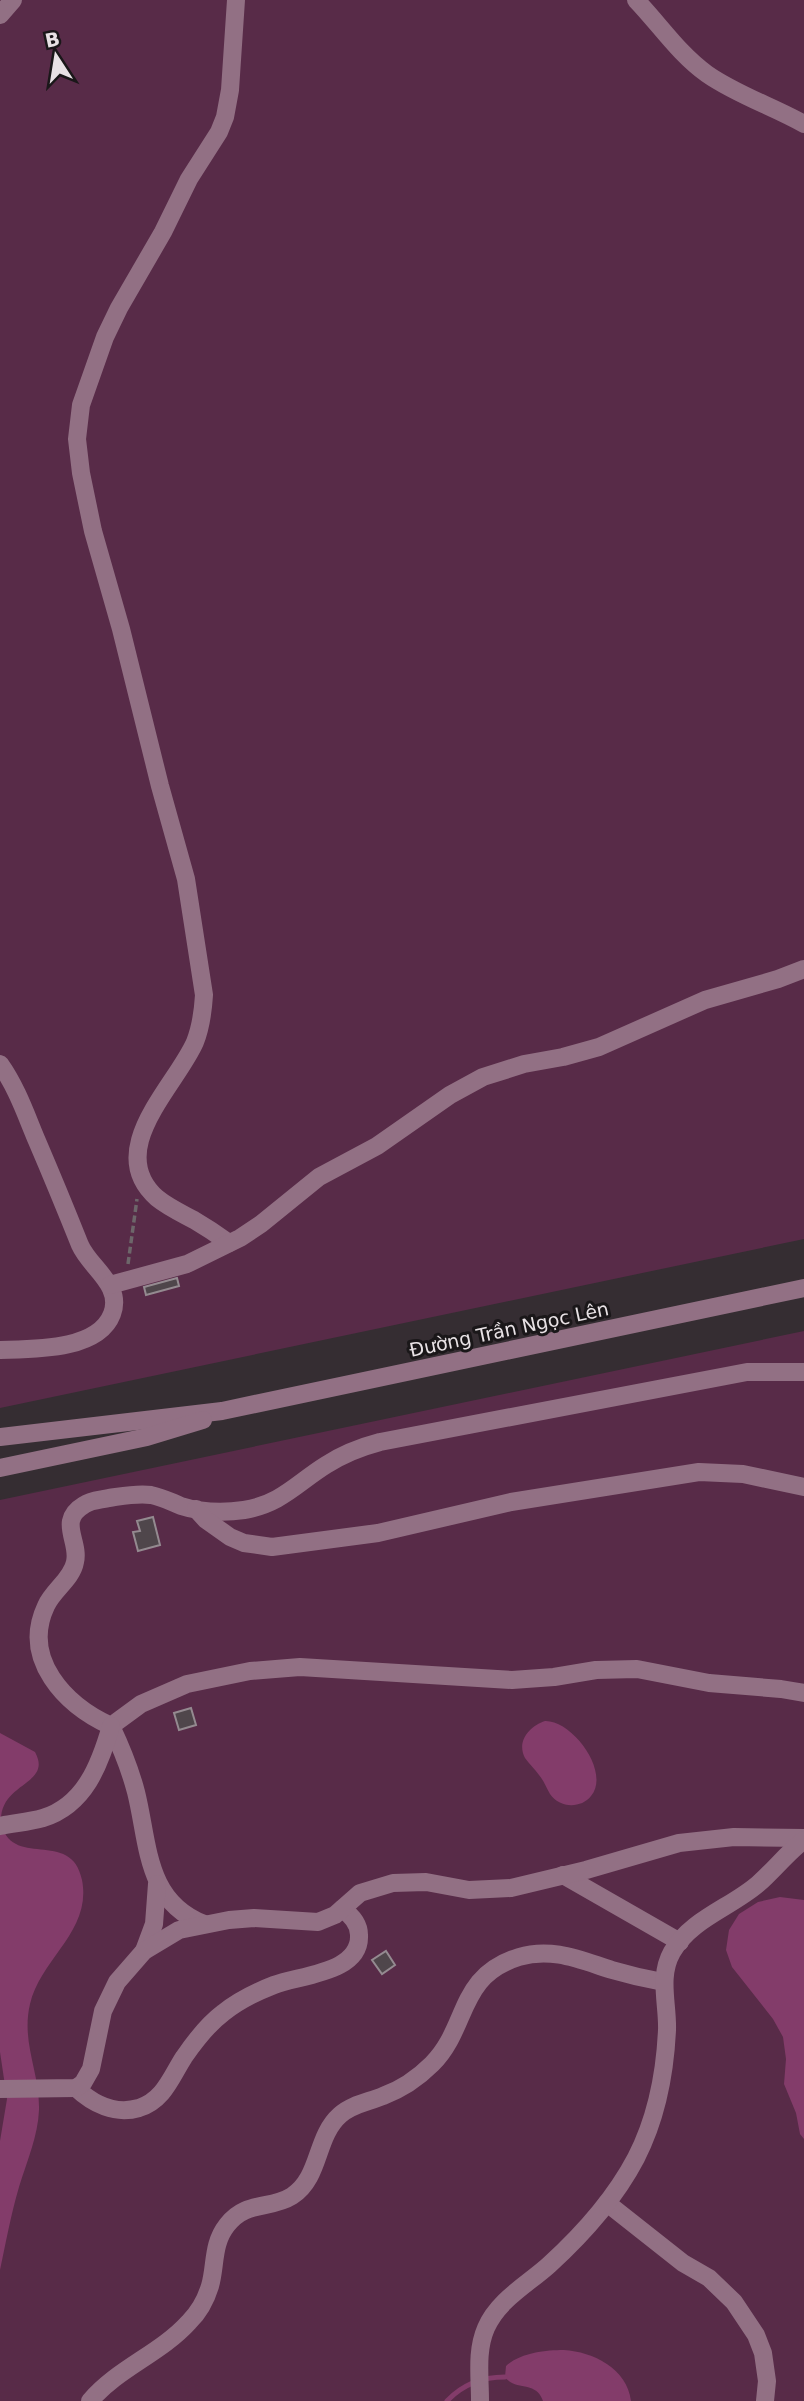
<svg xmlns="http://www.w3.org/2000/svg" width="804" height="2401" viewBox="0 0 804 2401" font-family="'DejaVu Sans',sans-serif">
  <rect width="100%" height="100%" fill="#352d32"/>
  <g fill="#582b48">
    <path d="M0 0H804V1239L0 1408Z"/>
    <path d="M804 1331V2401H0V1500Z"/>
  </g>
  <g fill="#833c6a">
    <path d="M545 1721C572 1720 611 1772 591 1796 581 1809 559 1808 550 1794 546 1787 544 1781 539 1775 535 1769 529 1764 525 1758 516 1741 530 1726 545 1721Z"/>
    <path d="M0 1733 35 1752C53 1785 0 1782 1 1821 9 1871 72 1827 82 1880 92 1931 41 1958 30 2004 21 2043 40 2072 39 2110 38 2136 27 2161 19 2187 11 2214 6 2242 0 2270V2141L7 2099 0 2052Z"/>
    <path d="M780 1897 804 1900V2139L800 2134 796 2113 784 2084 786 2059 783 2037 773 2019 732 1967 726 1950 729 1930 739 1914 758 1902Z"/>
    <path d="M564 2350C593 2352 627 2368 631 2401H543C536 2380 516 2392 505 2377L506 2366C520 2353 545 2350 564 2350Z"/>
  </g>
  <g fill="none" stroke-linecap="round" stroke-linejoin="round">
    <path stroke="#833c6a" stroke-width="5" d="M447 2401C463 2384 482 2377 505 2377"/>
  </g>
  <g fill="#4f464b" stroke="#948a90" stroke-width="2">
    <path d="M177 1278 179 1286 146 1295 144 1287Z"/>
    <path d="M153 1517 160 1545 138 1551 133 1532 140 1531 137 1521Z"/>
    <path d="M191 1708 196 1725 179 1730 174 1713Z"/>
    <path d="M386 1951 395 1965 382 1974 372 1960Z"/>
  </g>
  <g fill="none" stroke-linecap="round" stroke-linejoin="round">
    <path stroke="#6d666a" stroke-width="3.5" stroke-dasharray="7 3.5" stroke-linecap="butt" d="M128 1264 137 1199"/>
    <g stroke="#927084" stroke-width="18">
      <path d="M636 0C660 25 679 54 707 74 737 95 772 106 804 124"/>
      <path d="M0 15 13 0"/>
      <path d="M0 1064C17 1088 26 1115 37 1141 52 1176 66 1210 80 1245 90 1268 123 1285 112 1314 98 1351 32 1349 0 1350"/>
      <path d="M229 1243C218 1235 206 1227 194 1220 181 1213 168 1207 157 1198 103 1150 176 1086 195 1042 201 1027 203 1011 204 995L186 879 160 786 121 629 93 531 81 473 77 439 81 405 105 337 119 308 163 232 189 179 219 132 225 117 230 90 236 0"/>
      <path d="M110 1285 187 1264 240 1238 261 1224 319 1177 377 1146 450 1095 483 1077 524 1064 563 1057 599 1047 705 1000 778 979 804 969"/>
      <path d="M804 1372H747L380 1442C361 1447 343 1454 326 1465 297 1483 281 1504 244 1510 224 1513 200 1512 181 1506 171 1502 162 1497 151 1495 137 1493 123 1496 109 1498 101 1500 91 1500 84 1505 57 1521 80 1541 75 1562 72 1579 53 1590 46 1606 21 1659 65 1705 111 1726L141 1704 187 1684 250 1671 300 1667 512 1680 554 1677 596 1670 637 1669 709 1683 781 1689 804 1693"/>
      <path d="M0 1437 222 1411 804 1288"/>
      <path d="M0 1468 147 1437 203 1420"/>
      <path d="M196 1509 206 1520 230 1537 244 1543 272 1547 378 1533 511 1502 699 1472 743 1474 804 1487"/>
      <path d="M111 1726C121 1747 130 1769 136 1792 149 1844 145 1901 204 1924"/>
      <path d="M0 1826C14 1823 29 1822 43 1818 85 1805 100 1764 111 1726"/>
      <path d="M563 1875 680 1942"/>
      <path d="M144 1951 154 1924 157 1884"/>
      <path d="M76 2088C93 2104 115 2115 139 2108 164 2100 171 2077 184 2057 195 2041 207 2025 223 2013 238 2001 256 1992 274 1985 300 1975 361 1973 359 1935 359 1923 351 1915 342 1909"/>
      <path d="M0 2089 76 2088 83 2083 91 2069 103 2011 117 1982 144 1951 179 1930 229 1920 254 1918 318 1922 335 1915 360 1893 393 1883 426 1882 469 1890 511 1888 586 1870 679 1843 734 1837 804 1838"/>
      <path d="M607 2203 683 2263 709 2278 734 2302 756 2335 763 2353 767 2381 765 2401"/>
      <path d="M90 2401C118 2368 160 2354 189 2322 199 2312 206 2299 210 2286 216 2265 212 2244 227 2225 246 2200 270 2210 292 2196 321 2177 315 2137 340 2115 352 2104 369 2102 383 2096 402 2089 418 2078 432 2064 469 2027 457 1976 519 1957 552 1947 580 1960 612 1970 629 1975 646 1979 663 1982"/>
      <path d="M480 2401C480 2376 476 2351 486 2328 498 2300 528 2284 549 2265 583 2234 615 2198 636 2158 656 2119 665 2074 667 2030 668 2004 658 1977 672 1952 691 1919 730 1908 758 1884 774 1870 787 1853 804 1840"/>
    </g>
  </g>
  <g text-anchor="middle" stroke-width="6" stroke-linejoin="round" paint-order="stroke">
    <g font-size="19" fill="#e8e2e5" stroke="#1a1719">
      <text transform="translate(509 1329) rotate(-12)" y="7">Đường Trần Ngọc Lên</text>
    </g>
  </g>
  <g transform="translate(56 56) rotate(348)" stroke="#1a1719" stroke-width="5" paint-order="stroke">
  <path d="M0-5L12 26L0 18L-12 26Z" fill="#e8e2e5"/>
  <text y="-10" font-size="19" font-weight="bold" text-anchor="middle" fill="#e8e2e5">B</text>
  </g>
</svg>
